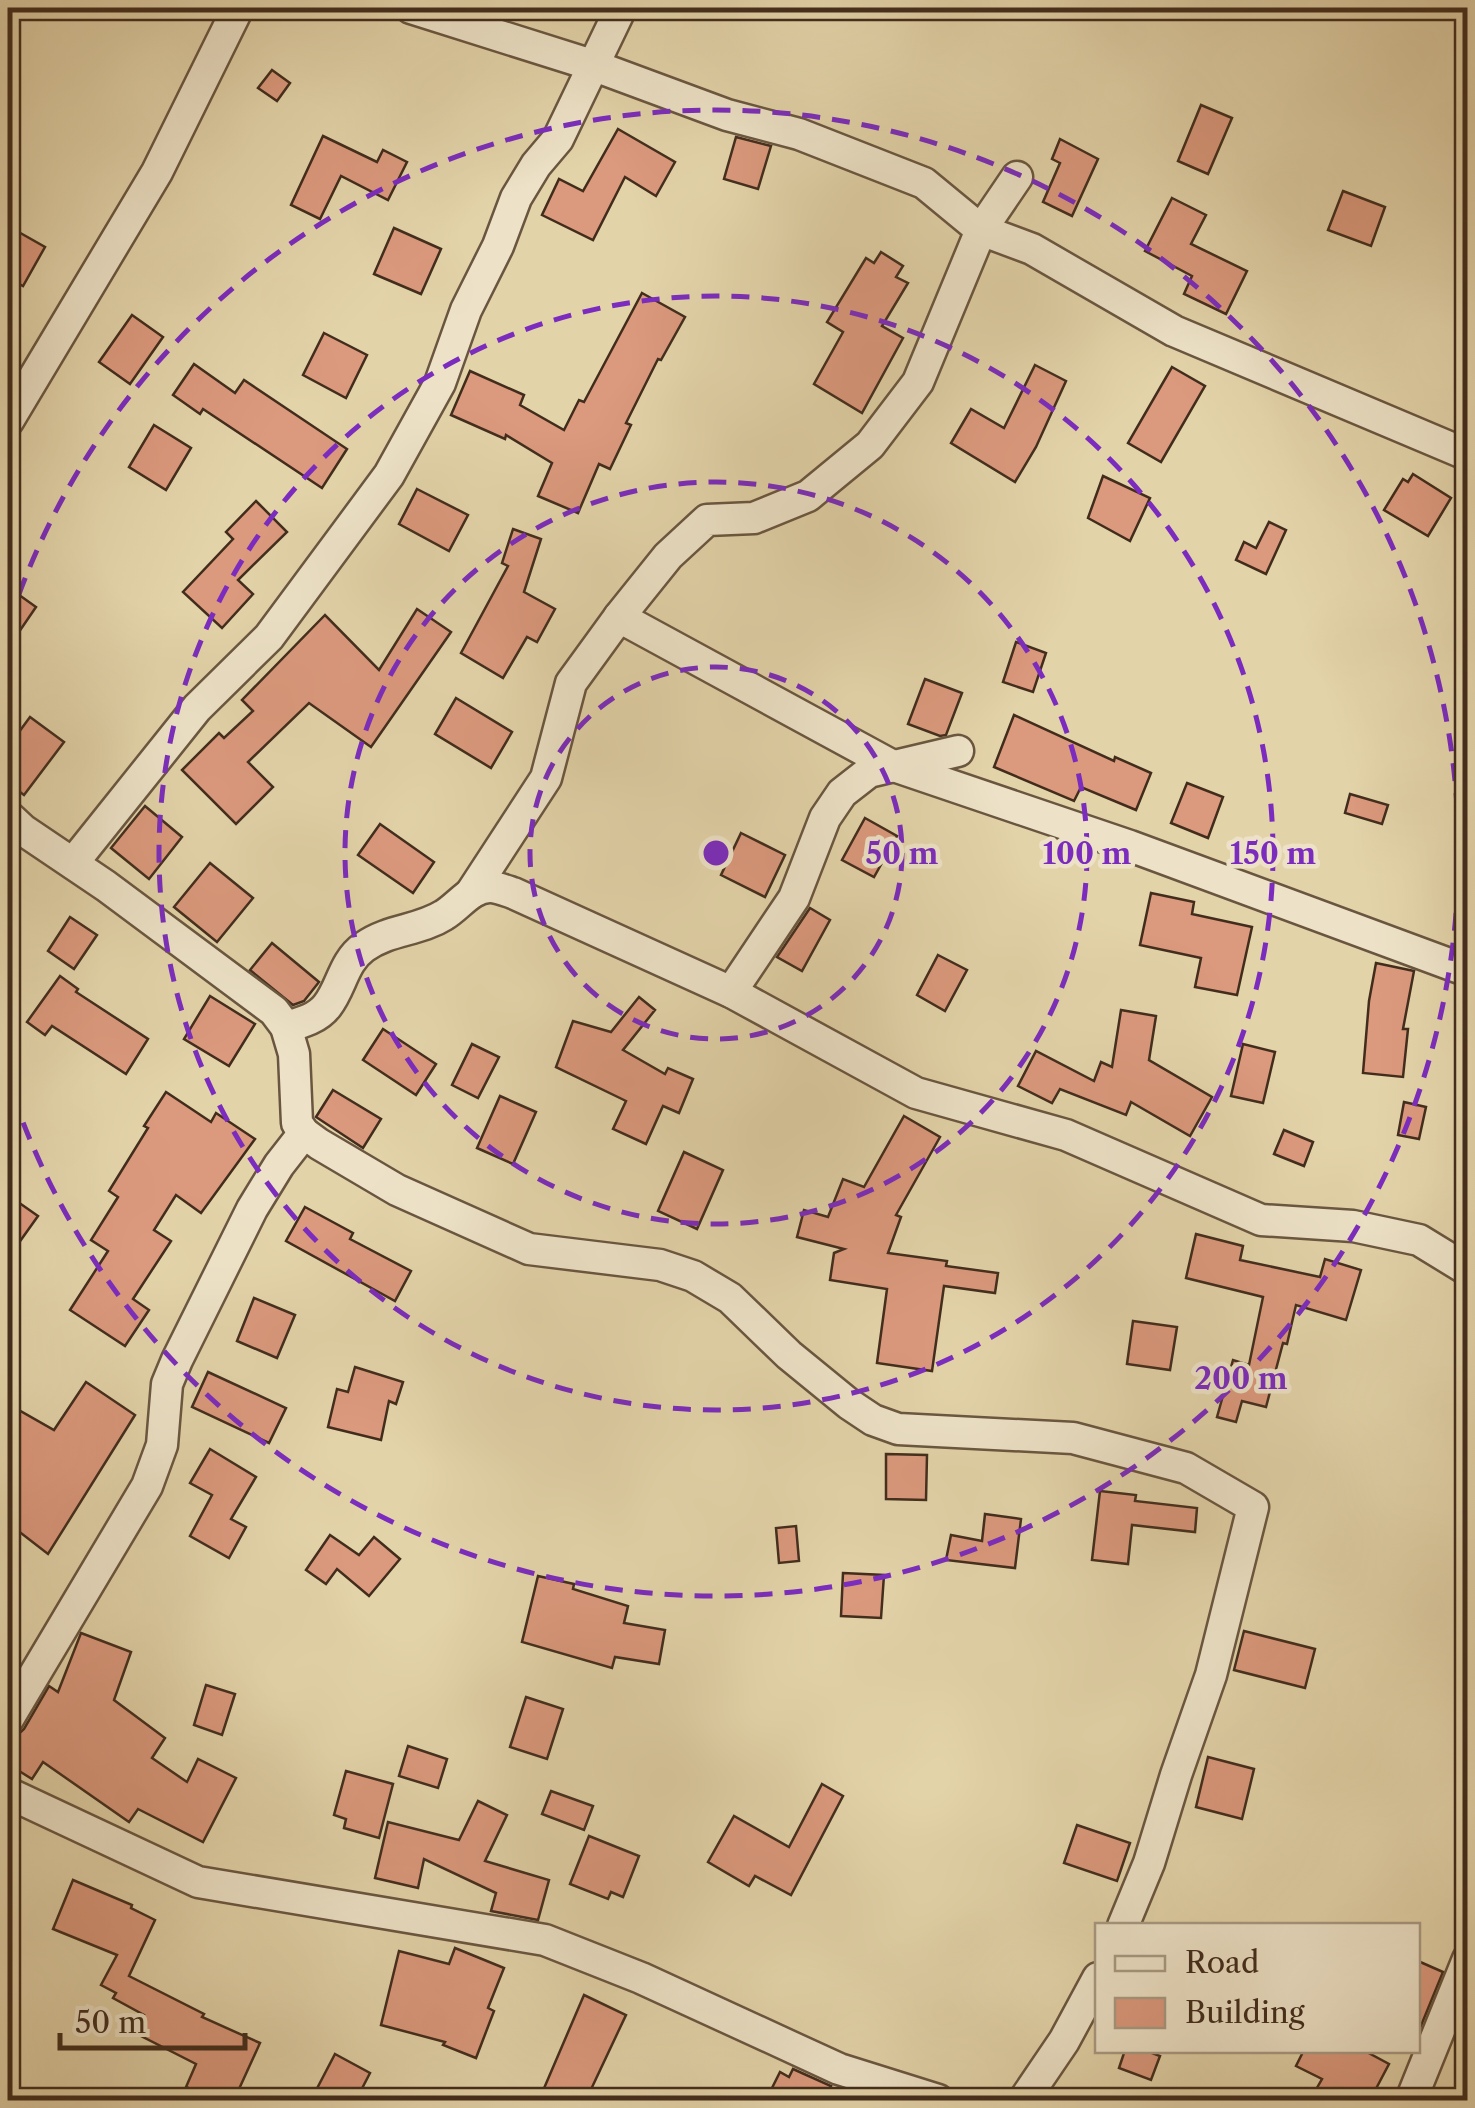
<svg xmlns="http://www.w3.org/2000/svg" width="1475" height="2108" viewBox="0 0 1475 2108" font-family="'Libre Caslon Text',serif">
  <rect width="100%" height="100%" fill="#e3d3a9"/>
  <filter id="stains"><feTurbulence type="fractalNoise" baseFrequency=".002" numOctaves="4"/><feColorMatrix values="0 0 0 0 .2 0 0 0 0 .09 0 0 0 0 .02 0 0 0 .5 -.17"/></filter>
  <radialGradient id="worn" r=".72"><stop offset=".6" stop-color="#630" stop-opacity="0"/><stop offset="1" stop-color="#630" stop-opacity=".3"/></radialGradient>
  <g fill="#db997d" stroke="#422d1d" stroke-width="2.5">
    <path d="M272 70 290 83 277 101 258 88Z"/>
    <path d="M1201 105 1232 118 1208 174 1178 161Z"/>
    <path d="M618 129 675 162 656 196 625 177 593 240 542 215 559 179 583 191Z"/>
    <path d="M323 136 377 162 383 150 407 162 388 200 341 176 320 219 291 205Z"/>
    <path d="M736 137 771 146 758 189 724 179Z"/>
    <path d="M1060 139 1098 159 1072 216 1043 202 1060 163 1052 159Z"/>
    <path d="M1343 191 1385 207 1371 246 1328 230Z"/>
    <path d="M1172 198 1206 215 1191 244 1247 271 1226 314 1184 294 1192 276 1145 251Z"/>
    <path d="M8 226 45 247 23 286 8 278Z"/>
    <path d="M394 228 441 249 421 294 374 274Z"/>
    <path d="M881 252 903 266 896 277 908 283 882 326 903 338 862 413 814 384 843 332 827 322 866 258 874 263Z"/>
    <path d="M642 293 685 317 661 360 658 359 626 423 631 425 610 469 599 464 578 513 538 496 552 463 506 435 505 439 451 415 470 371 524 395 520 405 564 430 579 400 584 402Z"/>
    <path d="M132 315 163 337 130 384 99 362Z"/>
    <path d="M324 333 367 355 346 398 303 375Z"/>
    <path d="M194 364 235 393 244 380 347 449 322 488 203 409 200 414 173 395Z"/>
    <path d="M1035 365 1066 381 1036 447 1015 482 951 443 971 409 1004 428Z"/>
    <path d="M1172 367 1205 386 1161 462 1128 443Z"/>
    <path d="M154 425 191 448 166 490 129 467Z"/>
    <path d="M1413 474 1451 498 1428 536 1384 510 1403 479 1408 482Z"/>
    <path d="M1103 476 1150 498 1130 541 1088 518Z"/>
    <path d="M417 489 468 515 449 551 399 524Z"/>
    <path d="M256 501 287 532 238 580 253 594 222 628 183 592 233 539 226 532Z"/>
    <path d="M1269 522 1286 530 1266 574 1236 560 1244 542 1256 548Z"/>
    <path d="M513 529 541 539 524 592 555 609 537 642 527 637 503 678 461 653 508 566 502 563Z"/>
    <path d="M8 587 36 607 8 648Z"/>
    <path d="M417 609 451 632 371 747 309 703 248 762 273 787 236 824 182 770 219 733 224 738 253 711 242 700 325 615 379 670Z"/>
    <path d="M1016 642 1046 653 1033 692 1003 682Z"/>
    <path d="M925 679 962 693 946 735 940 736 908 724Z"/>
    <path d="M456 698 512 732 491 768 435 734Z"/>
    <path d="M1014 715 1114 761 1115 757 1151 773 1136 810 1081 787 1074 801 994 767Z"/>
    <path d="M30 717 64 742 24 795 8 783V747Z"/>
    <path d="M1187 783 1223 797 1208 838 1171 823Z"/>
    <path d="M1350 794 1388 805 1382 824 1345 813Z"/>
    <path d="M145 806 182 837 149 879 111 848Z"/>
    <path d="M865 818 897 836 874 877 842 860Z"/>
    <path d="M380 824 434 862 413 893 358 855Z"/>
    <path d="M741 833 785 855 765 897 721 875Z"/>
    <path d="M210 863 253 898 217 942 174 907Z"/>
    <path d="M1151 893 1194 902 1192 914 1252 927 1237 995 1195 987 1201 958 1140 945Z"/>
    <path d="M810 908 830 920 802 971 777 957Z"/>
    <path d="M70 917 97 935 74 969 48 951Z"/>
    <path d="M272 943 319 982 304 1001 293 1005 250 970Z"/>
    <path d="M938 955 967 970 945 1011 917 995Z"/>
    <path d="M1376 963 1414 971 1403 1029H1408L1403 1077 1363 1073 1369 1001Z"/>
    <path d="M60 976 78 989 76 992 148 1039 126 1074 52 1026 45 1035 27 1022Z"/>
    <path d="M210 996 255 1024 229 1066 184 1039Z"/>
    <path d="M639 997 655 1010 623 1050 665 1074 668 1068 693 1079 679 1113 663 1106 646 1144 613 1129 626 1101 556 1067 573 1021 611 1032Z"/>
    <path d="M1121 1010 1156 1016 1149 1060 1212 1097 1190 1136 1131 1102 1126 1115 1060 1089 1052 1103 1018 1086 1036 1051 1094 1081 1101 1062 1112 1067Z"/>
    <path d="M383 1029 436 1064 416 1095 363 1060Z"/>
    <path d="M472 1044 499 1057 478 1098 452 1085Z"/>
    <path d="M1243 1044 1275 1052 1263 1103 1231 1096Z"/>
    <path d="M333 1090 381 1119 363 1148 316 1117Z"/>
    <path d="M166 1092 211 1122 216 1113 255 1139 201 1213 176 1195 154 1230 171 1241 133 1299 149 1310 125 1346 70 1310 108 1251 91 1240 118 1197 109 1191 148 1128 144 1126Z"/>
    <path d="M500 1096 536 1112 513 1164 477 1148Z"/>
    <path d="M1404 1102 1426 1107 1419 1139 1398 1135Z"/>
    <path d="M904 1116 940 1137 896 1215 901 1217 888 1253 947 1261 946 1266 998 1273 995 1293 944 1286 932 1371 877 1363 887 1289 830 1280 834 1253 844 1249 797 1237 804 1210 828 1217 843 1179 864 1187Z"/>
    <path d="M1284 1130 1313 1142 1304 1166 1274 1154Z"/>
    <path d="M684 1152 723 1170 697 1229 658 1211Z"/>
    <path d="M8 1195 38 1216 8 1258Z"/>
    <path d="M305 1207 353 1233 350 1239 411 1271 395 1301 286 1241Z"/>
    <path d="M1196 1234 1243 1246 1240 1260 1320 1277 1325 1259 1361 1270 1346 1320 1296 1305 1287 1344 1283 1343 1266 1407 1242 1401 1236 1422 1217 1417 1233 1360 1249 1365 1263 1297 1186 1278Z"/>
    <path d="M254 1298 295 1315 277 1358 237 1341Z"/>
    <path d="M1133 1321 1177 1327 1170 1370 1127 1364Z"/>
    <path d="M355 1367 403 1382 396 1404 389 1401 381 1440 328 1427 337 1389 348 1392Z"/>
    <path d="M208 1372 286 1408 269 1443 192 1407Z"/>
    <path d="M86 1382 135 1415 48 1554 8 1523V1404L54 1430Z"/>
    <path d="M210 1449 256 1477 231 1519 246 1527 229 1558 190 1536 212 1495 190 1483Z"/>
    <path d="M886 1454 927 1455 926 1500 886 1499Z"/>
    <path d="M1100 1491 1136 1495 1135 1501 1197 1508 1195 1532 1132 1525 1128 1564 1092 1560Z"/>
    <path d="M985 1514 1021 1519 1015 1568 946 1560 951 1535 982 1541Z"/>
    <path d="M796 1526 799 1561 779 1563 776 1528Z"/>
    <path d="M330 1535 359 1555 374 1537 400 1559 369 1596 337 1569 326 1584 306 1570Z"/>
    <path d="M843 1573 884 1575 881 1618 841 1616Z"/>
    <path d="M538 1576 574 1584 573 1589 628 1606 624 1623 665 1630 659 1664 615 1657 612 1668 522 1642Z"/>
    <path d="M1244 1631 1315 1649 1305 1688 1234 1670Z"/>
    <path d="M81 1633 131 1652 114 1700 165 1738 152 1758 187 1782 198 1759 236 1778 203 1842 138 1809 129 1822 43 1762 32 1779 8 1764V1744L24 1729 49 1686 58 1692Z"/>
    <path d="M206 1685 235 1694 222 1735 194 1725Z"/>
    <path d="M526 1697 563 1709 547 1759 510 1747Z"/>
    <path d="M408 1746 447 1759 438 1788 399 1776Z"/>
    <path d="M1208 1757 1254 1769 1242 1819 1196 1807Z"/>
    <path d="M346 1771 393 1784 379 1838 344 1828 346 1819 334 1815Z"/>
    <path d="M822 1784 843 1796 791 1895 755 1876 749 1886 708 1862 734 1816 789 1847Z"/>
    <path d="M551 1791 593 1806 584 1830 542 1814Z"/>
    <path d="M478 1801 507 1815 485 1861 549 1880 538 1920 491 1911 496 1893 424 1859 418 1888 375 1878 388 1822 459 1840Z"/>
    <path d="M1077 1825 1130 1843 1117 1881 1064 1863Z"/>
    <path d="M589 1836 639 1856 623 1897 611 1892 608 1899 570 1884Z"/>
    <path d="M73 1880 132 1905 131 1908 155 1920 129 1976 204 2014 202 2017 260 2043 234 2100H215L186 2087 196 2064 135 2033 144 2015 113 1998 116 1993 101 1985 117 1955 53 1929Z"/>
    <path d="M455 1948 504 1968 488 2008 494 2011 476 2058 443 2045 445 2042 381 2025 399 1951 449 1964Z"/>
    <path d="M1418 1961 1443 1972 1418 2033Z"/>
    <path d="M584 1995 626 2015 586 2100H539Z"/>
    <path d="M1125 2050H1144L1160 2056 1151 2080 1119 2068Z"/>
    <path d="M1304 2050H1363L1389 2064 1370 2100H1310L1322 2079 1296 2066Z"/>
    <path d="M335 2054 370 2073 356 2100H311Z"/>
    <path d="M793 2069 831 2086 823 2100H766L780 2072 789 2077Z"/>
  </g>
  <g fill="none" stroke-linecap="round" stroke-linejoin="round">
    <g stroke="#6a5640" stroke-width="35">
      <g id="street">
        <path d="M411 8 592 65 727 115 799 134 924 183 981 230 1017 177"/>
        <path d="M8 421 157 172 238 8"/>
        <path d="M619 617 891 765 1130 846 1468 971"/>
        <path d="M8 816 23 830 106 886 274 1011 286 1027 294 1054 297 1123 304 1133 319 1144 397 1190 529 1249 660 1265 693 1276 730 1298 789 1355 849 1404 873 1420 898 1429 1073 1438 1186 1468 1253 1507 1211 1675 1176 1775 1149 1863 1123 1926"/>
        <path d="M73 863 197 708 269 637 389 475 440 383 466 310 498 246 516 198 536 165 558 139 621 8"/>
        <path d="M471 893 546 778 571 683 619 617 668 556 707 520 754 518 808 496 870 445 918 382 981 230 1032 249 1174 331 1468 455"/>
        <path d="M731 992 794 898 825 818 842 793 869 772 958 751"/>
        <path d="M286 1027C300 1023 317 1019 327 1006 342 987 343 962 364 947 389 929 419 931 444 915 459 906 471 887 490 887 497 887 507 891 513 893L731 992 916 1093 1066 1135 1261 1220 1353 1226 1419 1240 1468 1270"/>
        <path d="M8 1719 147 1486 162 1445 167 1384 177 1360 252 1209 279 1165 304 1133"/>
        <path d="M8 1793 198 1882 545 1940 641 1978 839 2069 938 2100"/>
        <path d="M1024 2100 1064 2041 1098 1978"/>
        <path d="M1411 2100 1468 1959"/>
      </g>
    </g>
    <use href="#street" stroke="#ede2c7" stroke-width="30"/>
  </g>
  <g fill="none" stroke="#7b2cbf" stroke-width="5" stroke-dasharray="18 12">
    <circle cx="716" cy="853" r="186"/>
    <circle cx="716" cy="853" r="371"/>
    <circle cx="716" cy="853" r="557"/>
    <path d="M9 623A743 743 0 1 1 9 1083"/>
  </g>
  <circle cx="716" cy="853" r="15" fill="#7b2cbf" stroke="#ede2c7" stroke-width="5"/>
  <g font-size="30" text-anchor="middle" font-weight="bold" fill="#7b2cbf" stroke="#ede2c7" stroke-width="9" stroke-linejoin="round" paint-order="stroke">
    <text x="902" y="864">50 m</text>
    <text x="1087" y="864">100 m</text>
    <text x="1273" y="864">150 m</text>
    <text x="1241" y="1389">200 m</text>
  </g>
  <rect width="1475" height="2108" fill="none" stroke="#e3d3a9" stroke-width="40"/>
  <rect x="10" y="10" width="1455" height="2088" fill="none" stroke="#422d1d" stroke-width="5"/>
  <rect x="20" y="20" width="1435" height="2068" fill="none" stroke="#422d1d" stroke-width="2.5"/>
  <rect x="1095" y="1923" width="325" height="130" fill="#ede2c7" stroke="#a99a83" stroke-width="2.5"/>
  <rect x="1115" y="1956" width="50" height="15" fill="#ede2c7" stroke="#a99a83" stroke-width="2.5"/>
  <text x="1185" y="1973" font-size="30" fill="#422d1d">Road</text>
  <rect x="1115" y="1998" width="50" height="30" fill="#db997d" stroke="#a99a83" stroke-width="2.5"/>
  <text x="1185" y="2023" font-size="30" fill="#422d1d">Building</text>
  <path d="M60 2033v15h185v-15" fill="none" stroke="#422d1d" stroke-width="5"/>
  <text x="75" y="2033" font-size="30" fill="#422d1d" stroke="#ede2c7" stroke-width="8" paint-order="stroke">50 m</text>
  <rect width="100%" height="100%" filter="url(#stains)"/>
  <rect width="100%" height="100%" fill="url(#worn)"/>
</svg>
